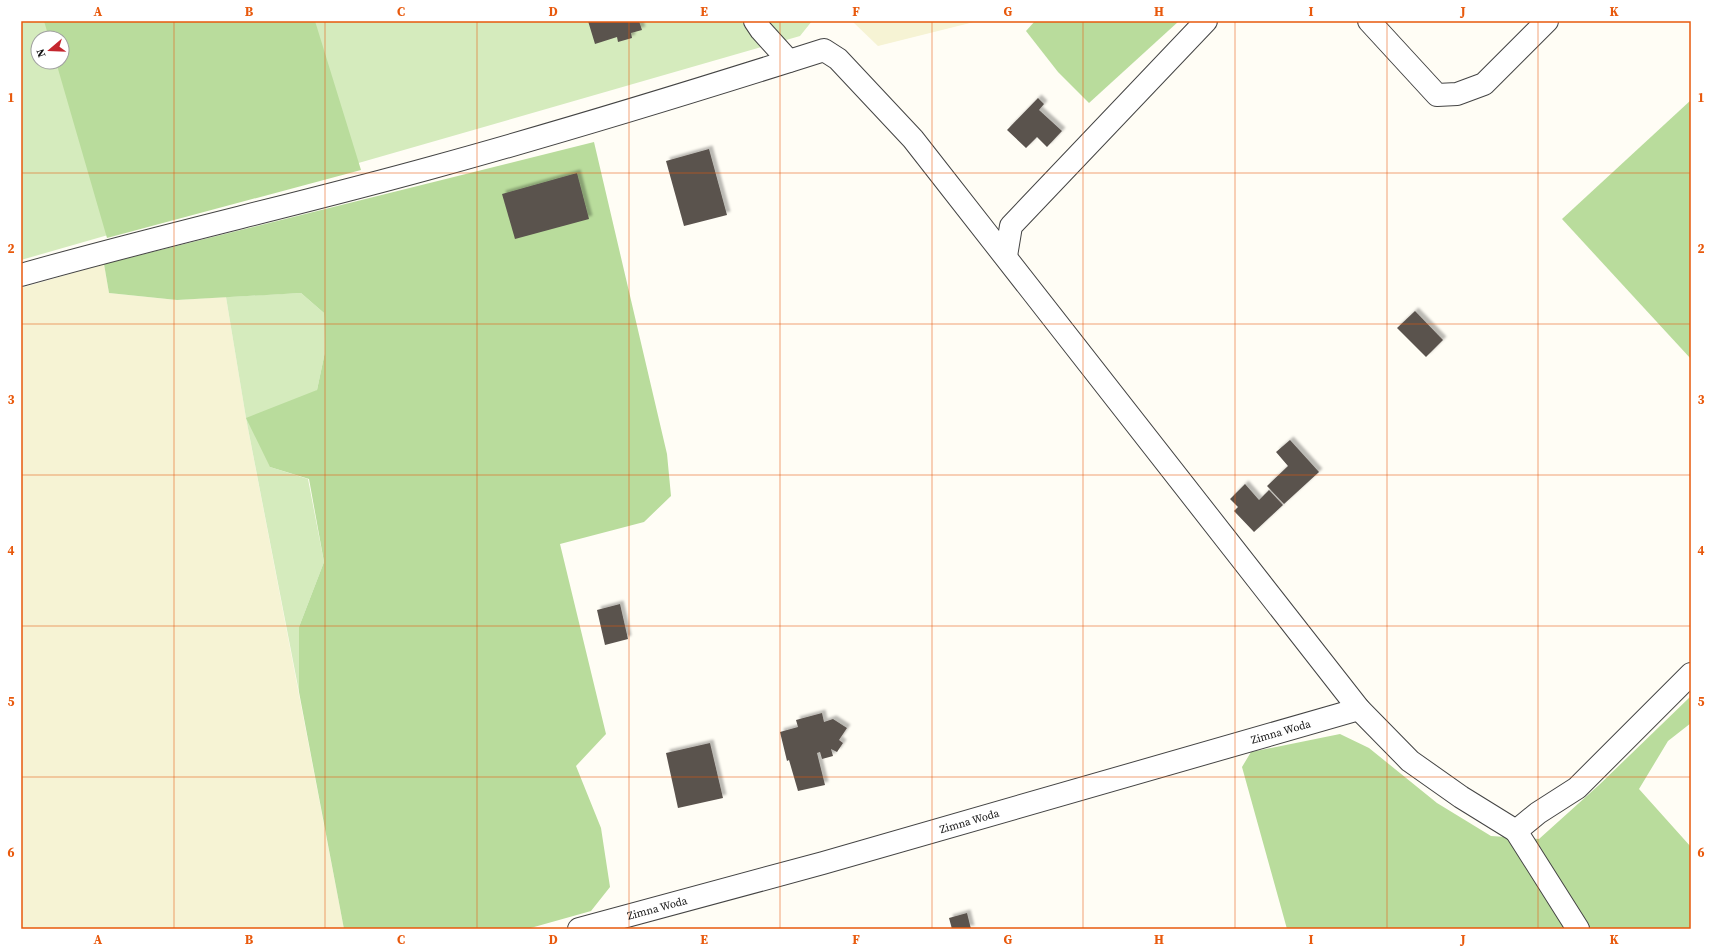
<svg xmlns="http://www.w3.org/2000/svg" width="1712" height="950" viewBox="0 0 1712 950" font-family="'Source Serif 4',serif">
  <defs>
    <filter id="shadow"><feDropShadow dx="3.5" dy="-3.5" stdDeviation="1" flood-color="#0004"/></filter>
  </defs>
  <rect width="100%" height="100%" fill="#fffdf5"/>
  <g fill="#f6f3d4">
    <path d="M852 21H978L878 46Z"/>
    <path d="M104 264 109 293 177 300 226 297 246 418 344 929H21V288Z"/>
  </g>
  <g fill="#d5ebbd" fill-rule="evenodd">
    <path d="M21 21H812L800 36 21 260ZM38 38H62V62H38Z"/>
    <path d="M301 293 324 313 325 352 317 390 270 467 308 479 324 562 299 627V692L246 418 226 297Z"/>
  </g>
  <g fill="#b9dc9c">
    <path d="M44 21H315L361 170 107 238 56 62H62V38H49Z"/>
    <path d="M1035 21H1179L1089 103 1058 72 1026 31Z"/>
    <path d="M1691 100V359L1562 219Z"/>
    <path d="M594 142 667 454 671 496 644 522 560 544 606 734 576 766 601 828 610 887 591 911 527 929H344L299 692V627L324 562 309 479 270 467 246 418 317 390 325 352 324 313 301 293 177 300 109 293 104 264Z"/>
    <path d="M1691 696V723L1668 741 1639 789 1691 847V929H1287L1242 767 1251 752 1340 734 1369 748 1437 803 1491 836 1539 839 1599 785Z"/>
  </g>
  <g fill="#5a524d" filter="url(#shadow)">
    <path d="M588 21H639L642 30 631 33 632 38 618 42 617 37 595 44Z"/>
    <path d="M1038 98 1044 104 1039 110 1062 131 1047 147 1037 137 1026 148 1007 130Z"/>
    <path d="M709 149 727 215 684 226 666 161Z"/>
    <path d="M577 173 589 219 515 239 502 194Z"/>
    <path d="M1415 311 1443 340 1426 357 1397 328Z"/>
    <path d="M1290 440 1319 472 1284 504 1267 486 1288 466 1276 452Z"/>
    <path d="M1245 484 1259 500 1269 490 1283 505 1254 532 1234 511 1238 507 1230 499Z"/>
    <path d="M620 604 628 639 605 645 597 610Z"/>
    <path d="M822 713 824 722 833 719 847 728 839 740 843 743 837 752 831 749 833 756 822 759 820 752 817 753 825 785 798 791 789 760 787 761 780 732 798 727 796 720Z"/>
    <path d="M710 743 723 798 678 808 666 753Z"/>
    <path d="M967 913 971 929H952L949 918Z"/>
  </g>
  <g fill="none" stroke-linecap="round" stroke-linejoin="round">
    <g stroke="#444" stroke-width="24">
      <g id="minor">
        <path d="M755 21 761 30 789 61"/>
        <path d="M1369 21 1437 95 1457 94 1484 84 1547 21"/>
        <path d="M1006 256 1011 226 1206 21"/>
        <path d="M21 275C158 236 297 205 434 167 565 131 695 91 824 50L838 59 913 139 1359 709 1410 761 1461 797 1516 831 1538 813 1577 788 1691 674"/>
        <path d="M1516 831 1578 929"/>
        <path id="s1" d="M579 929 823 863 1359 709"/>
      </g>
    </g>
    <use href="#minor" stroke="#fff" stroke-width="22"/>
  </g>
  <path fill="none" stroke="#e8590c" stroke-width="1" stroke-opacity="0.55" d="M174 21V929M325 21V929M477 21V929M629 21V929M780 21V929M932 21V929M1083 21V929M1235 21V929M1387 21V929M1538 21V929M21 173H1691M21 324H1691M21 475H1691M21 626H1691M21 777H1691"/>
  <g text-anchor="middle" stroke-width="4" stroke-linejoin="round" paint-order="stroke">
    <g font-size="11" fill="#111" stroke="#fff">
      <text dy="4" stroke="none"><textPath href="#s1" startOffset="729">Zimna Woda</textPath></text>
      <text dy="4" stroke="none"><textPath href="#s1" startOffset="405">Zimna Woda</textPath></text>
      <text dy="4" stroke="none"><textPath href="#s1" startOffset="81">Zimna Woda</textPath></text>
    </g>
  </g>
  <rect width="1712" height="950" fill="none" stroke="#ffffff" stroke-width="44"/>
  <g transform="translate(50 50) rotate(251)"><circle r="19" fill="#ffffff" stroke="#a0a0a0"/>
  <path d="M0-3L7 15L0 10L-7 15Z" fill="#c4262e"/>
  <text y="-6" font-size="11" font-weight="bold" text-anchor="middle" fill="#111111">N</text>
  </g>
  <rect x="22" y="22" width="1668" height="906" fill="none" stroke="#e8590c" stroke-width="1.5"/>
  <g font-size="13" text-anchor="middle" font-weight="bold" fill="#e8590c">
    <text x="98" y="16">A</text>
    <text x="249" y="16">B</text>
    <text x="401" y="16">C</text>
    <text x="553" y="16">D</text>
    <text x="704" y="16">E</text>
    <text x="856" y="16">F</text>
    <text x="1008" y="16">G</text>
    <text x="1159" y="16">H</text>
    <text x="1311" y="16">I</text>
    <text x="1463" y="16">J</text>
    <text x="1614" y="16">K</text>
    <text x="11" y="102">1</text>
    <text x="1701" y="102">1</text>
    <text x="11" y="253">2</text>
    <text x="1701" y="253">2</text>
    <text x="11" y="404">3</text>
    <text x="1701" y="404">3</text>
    <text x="11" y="555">4</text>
    <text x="1701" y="555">4</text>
    <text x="11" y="706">5</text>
    <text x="1701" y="706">5</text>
    <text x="11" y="857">6</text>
    <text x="1701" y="857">6</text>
    <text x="98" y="944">A</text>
    <text x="249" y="944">B</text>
    <text x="401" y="944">C</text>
    <text x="553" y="944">D</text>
    <text x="704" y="944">E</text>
    <text x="856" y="944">F</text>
    <text x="1008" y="944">G</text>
    <text x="1159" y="944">H</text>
    <text x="1311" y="944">I</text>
    <text x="1463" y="944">J</text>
    <text x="1614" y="944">K</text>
  </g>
</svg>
